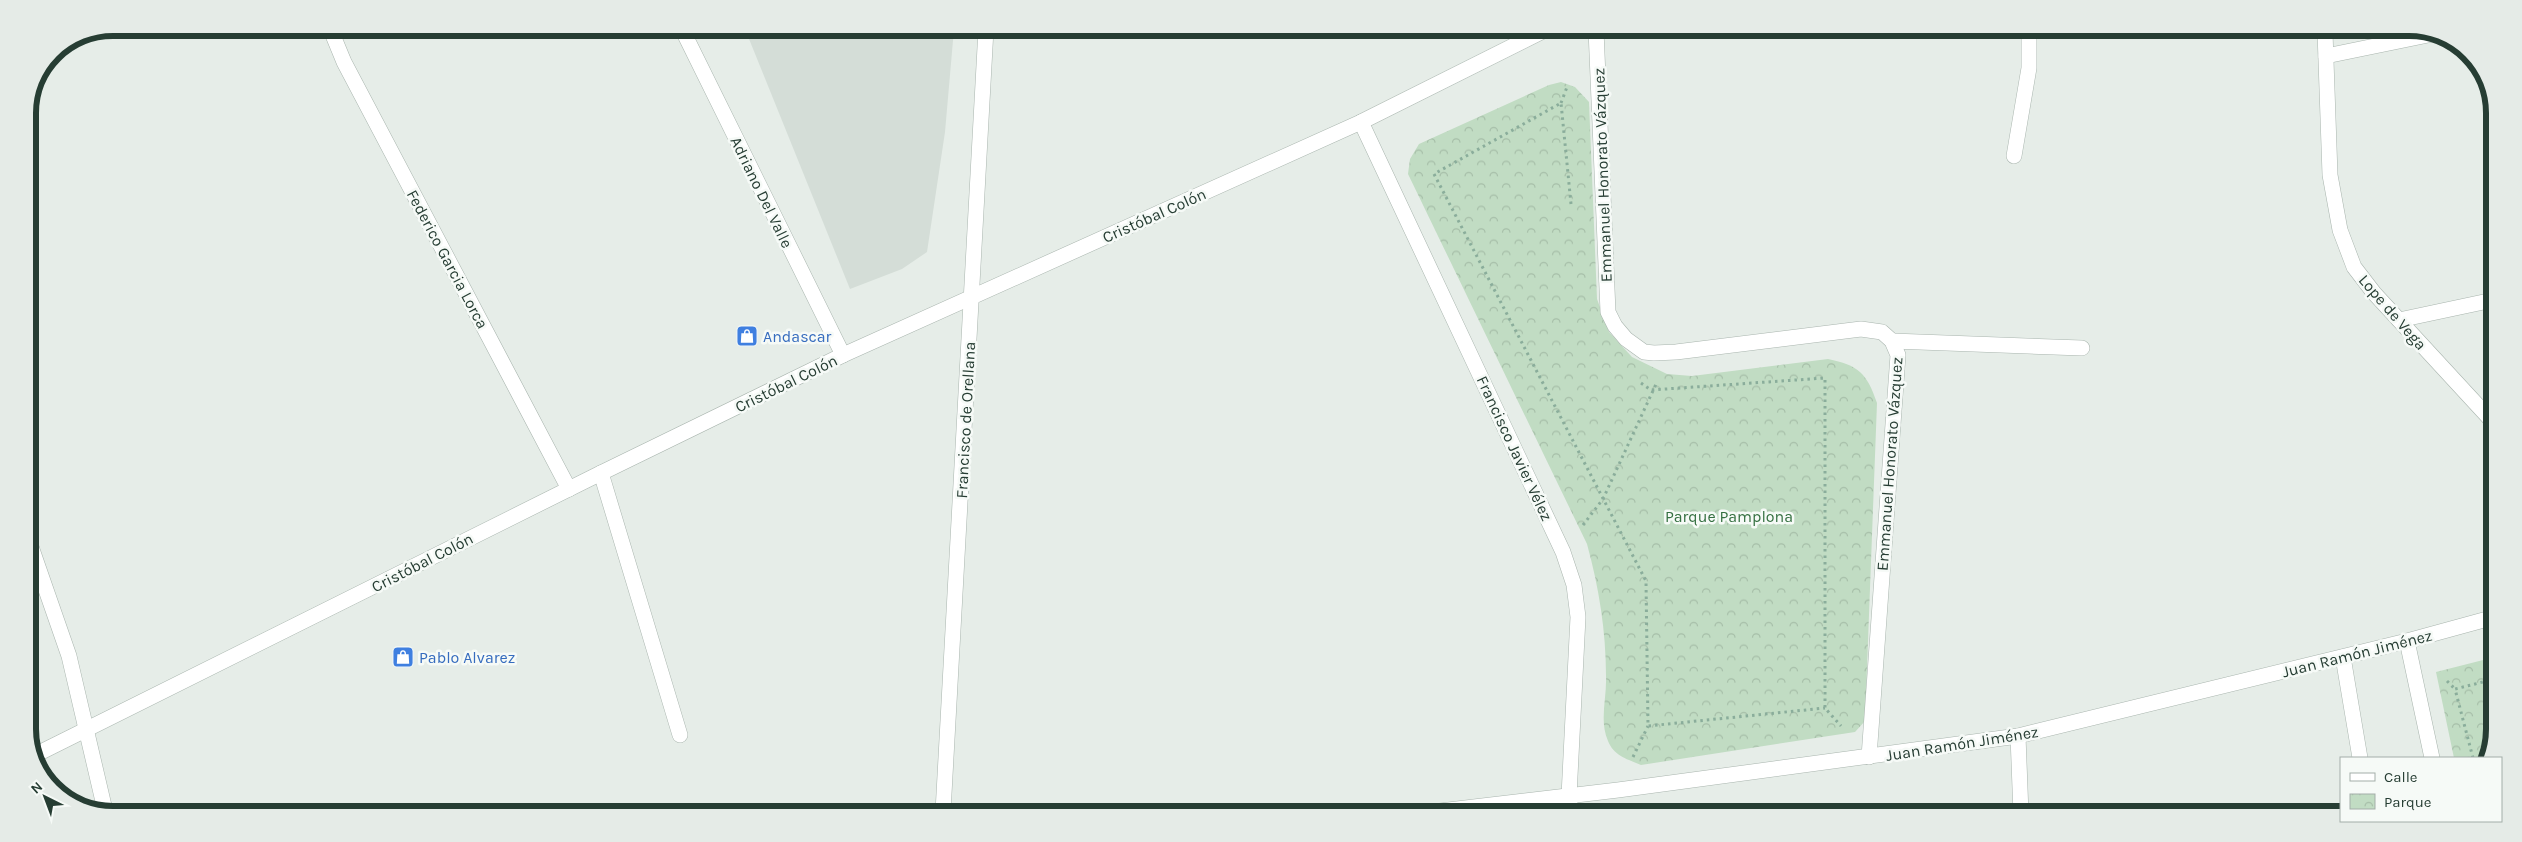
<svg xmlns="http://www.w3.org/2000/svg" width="2522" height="842" viewBox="0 0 2522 842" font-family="Karla,sans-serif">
  <defs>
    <pattern id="park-crowns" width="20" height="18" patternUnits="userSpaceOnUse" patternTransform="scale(1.25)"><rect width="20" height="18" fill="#c1dcc3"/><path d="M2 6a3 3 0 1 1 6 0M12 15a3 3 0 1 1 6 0" fill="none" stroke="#a6bea8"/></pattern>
  </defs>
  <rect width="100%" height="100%" fill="#e6ede8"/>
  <path fill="#d4ddd7" d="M745 29H954L945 132 927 252 902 269 850 289Z"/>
  <g fill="url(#park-crowns)">
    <path d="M1561 82 1575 87 1589 102 1597 299 1609 332 1632 357 1667 374 1692 376 1828 359C1858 365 1867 373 1877 403L1865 721 1855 732 1641 765C1627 759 1614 756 1608 741 1599 721 1607 698 1606 676 1606 631 1599 588 1587 544L1408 174 1410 159 1419 144 1549 85Z"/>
    <path d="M2491 658 2490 756 2488 758H2454L2436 672Z"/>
  </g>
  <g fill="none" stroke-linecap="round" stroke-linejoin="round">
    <g stroke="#a9b5ae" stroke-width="16">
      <g id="minor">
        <path d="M330 28 344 62 569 489"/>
        <path d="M682 29 843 355"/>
        <path d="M1596 30 1608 312 1615 326 1626 339 1644 352 1654 353 1676 352 1861 329 1882 332 1892 341 1898 355 1869 757"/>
        <path d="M2325 32 2330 175 2340 230 2354 267 2374 293 2492 421"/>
        <path d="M2326 56 2438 33"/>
        <path d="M1361 122 1563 552 1574 585 1578 617 1569 796 1571 813"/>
        <path d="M2014 156 2029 68V31"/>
        <path d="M2399 320 2493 300"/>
        <path d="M1892 341 2082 348"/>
        <path d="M601 473 680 735"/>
        <path d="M28 538 69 656 105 810"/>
        <path d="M2407 641 2432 758"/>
        <path d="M2343 657 2360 758"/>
        <path d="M2018 736 2021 814"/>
        <path d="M35 755 601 473 843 355 1361 122 1545 30"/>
        <path d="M943 812 986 29"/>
        <path d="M1423 813 1618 790 2018 736 2407 641 2491 618"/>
      </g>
    </g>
    <g stroke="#8aad9b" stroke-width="3" stroke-dasharray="2.5 4" stroke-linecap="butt">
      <path d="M1561 103 1567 87"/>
      <path d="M1571 204 1561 103 1434 174 1646 581 1648 726 1825 708"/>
      <path d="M1641 383 1651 390 1825 378V708L1841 726"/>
      <path d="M1583 525 1603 499 1657 382"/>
      <path d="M2447 681 2455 689"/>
      <path d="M1633 757 1648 726"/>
      <path d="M2473 758 2455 689 2491 680"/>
    </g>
    <use href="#minor" stroke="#fff" stroke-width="15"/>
  </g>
  <defs>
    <g id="shop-square" transform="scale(1.125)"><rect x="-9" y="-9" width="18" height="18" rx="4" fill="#3f7fe0" stroke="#f6faf7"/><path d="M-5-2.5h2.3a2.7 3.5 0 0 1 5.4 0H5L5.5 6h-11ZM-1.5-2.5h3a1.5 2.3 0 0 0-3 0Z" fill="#fff"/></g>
  </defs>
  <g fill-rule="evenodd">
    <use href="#shop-square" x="747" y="336"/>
    <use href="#shop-square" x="403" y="657"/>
  </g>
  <g text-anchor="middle" stroke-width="5" stroke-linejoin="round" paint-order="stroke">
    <g font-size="16" fill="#263d33" stroke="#f6faf7">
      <text transform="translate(1602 175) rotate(-92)" y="6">Emmanuel Honorato Vázquez</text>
      <text transform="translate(762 192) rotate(64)" y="6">Adriano Del Valle</text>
      <text transform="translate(1154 215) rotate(-24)" y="6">Cristóbal Colón</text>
      <text transform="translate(448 259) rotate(62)" y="6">Federico Garcia Lorca</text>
      <text transform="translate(2393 312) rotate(49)" y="6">Lope de Vega</text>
      <text transform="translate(786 383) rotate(-26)" y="6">Cristóbal Colón</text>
      <text transform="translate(965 420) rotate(-87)" y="6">Francisco de Orellana</text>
      <text transform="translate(1515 448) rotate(65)" y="6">Francisco Javier Vélez</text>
      <text transform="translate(1889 464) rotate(-86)" y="6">Emmanuel Honorato Vázquez</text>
      <text transform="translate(422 562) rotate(-27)" y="6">Cristóbal Colón</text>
      <text transform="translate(2357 653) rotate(-14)" y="6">Juan Ramón Jiménez</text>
      <text transform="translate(1962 743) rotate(-9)" y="6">Juan Ramón Jiménez</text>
    </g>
    <g font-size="16" fill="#366cbe" stroke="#f6faf7" text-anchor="start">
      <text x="763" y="342">Andascar</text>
      <text x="419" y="663">Pablo Alvarez</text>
    </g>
    <g font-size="16" fill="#357041" stroke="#f6faf7">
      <text x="1729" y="522">Parque Pamplona</text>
    </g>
  </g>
  <path d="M0 0H2522V842H0ZM113 36H2409A77 77 0 0 1 2486 113V729A77 77 0 0 1 2409 806H113A77 77 0 0 1 36 729V113A77 77 0 0 1 113 36Z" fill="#e5ebe7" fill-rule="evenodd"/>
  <path fill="none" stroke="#263d33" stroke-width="6" d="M113 36H2409A77 77 0 0 1 2486 113V729A77 77 0 0 1 2409 806H113A77 77 0 0 1 36 729V113A77 77 0 0 1 113 36Z"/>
  <rect x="2340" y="757" width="162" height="65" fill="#f6faf7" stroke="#a3aea9"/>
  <rect x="2350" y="773" width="25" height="8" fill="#ffffff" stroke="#a3aea9"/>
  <text x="2384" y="782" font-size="15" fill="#263d33">Calle</text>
  <rect x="2350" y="794" width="25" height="15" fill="url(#park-crowns)" stroke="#a3aea9"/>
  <text x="2384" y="807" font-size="15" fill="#263d33">Parque</text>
  <g transform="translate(45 797) rotate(318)" stroke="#f6faf7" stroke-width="4" paint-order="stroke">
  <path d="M0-4L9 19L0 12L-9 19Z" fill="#263d33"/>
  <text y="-8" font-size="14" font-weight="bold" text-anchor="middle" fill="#263d33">N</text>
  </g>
</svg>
